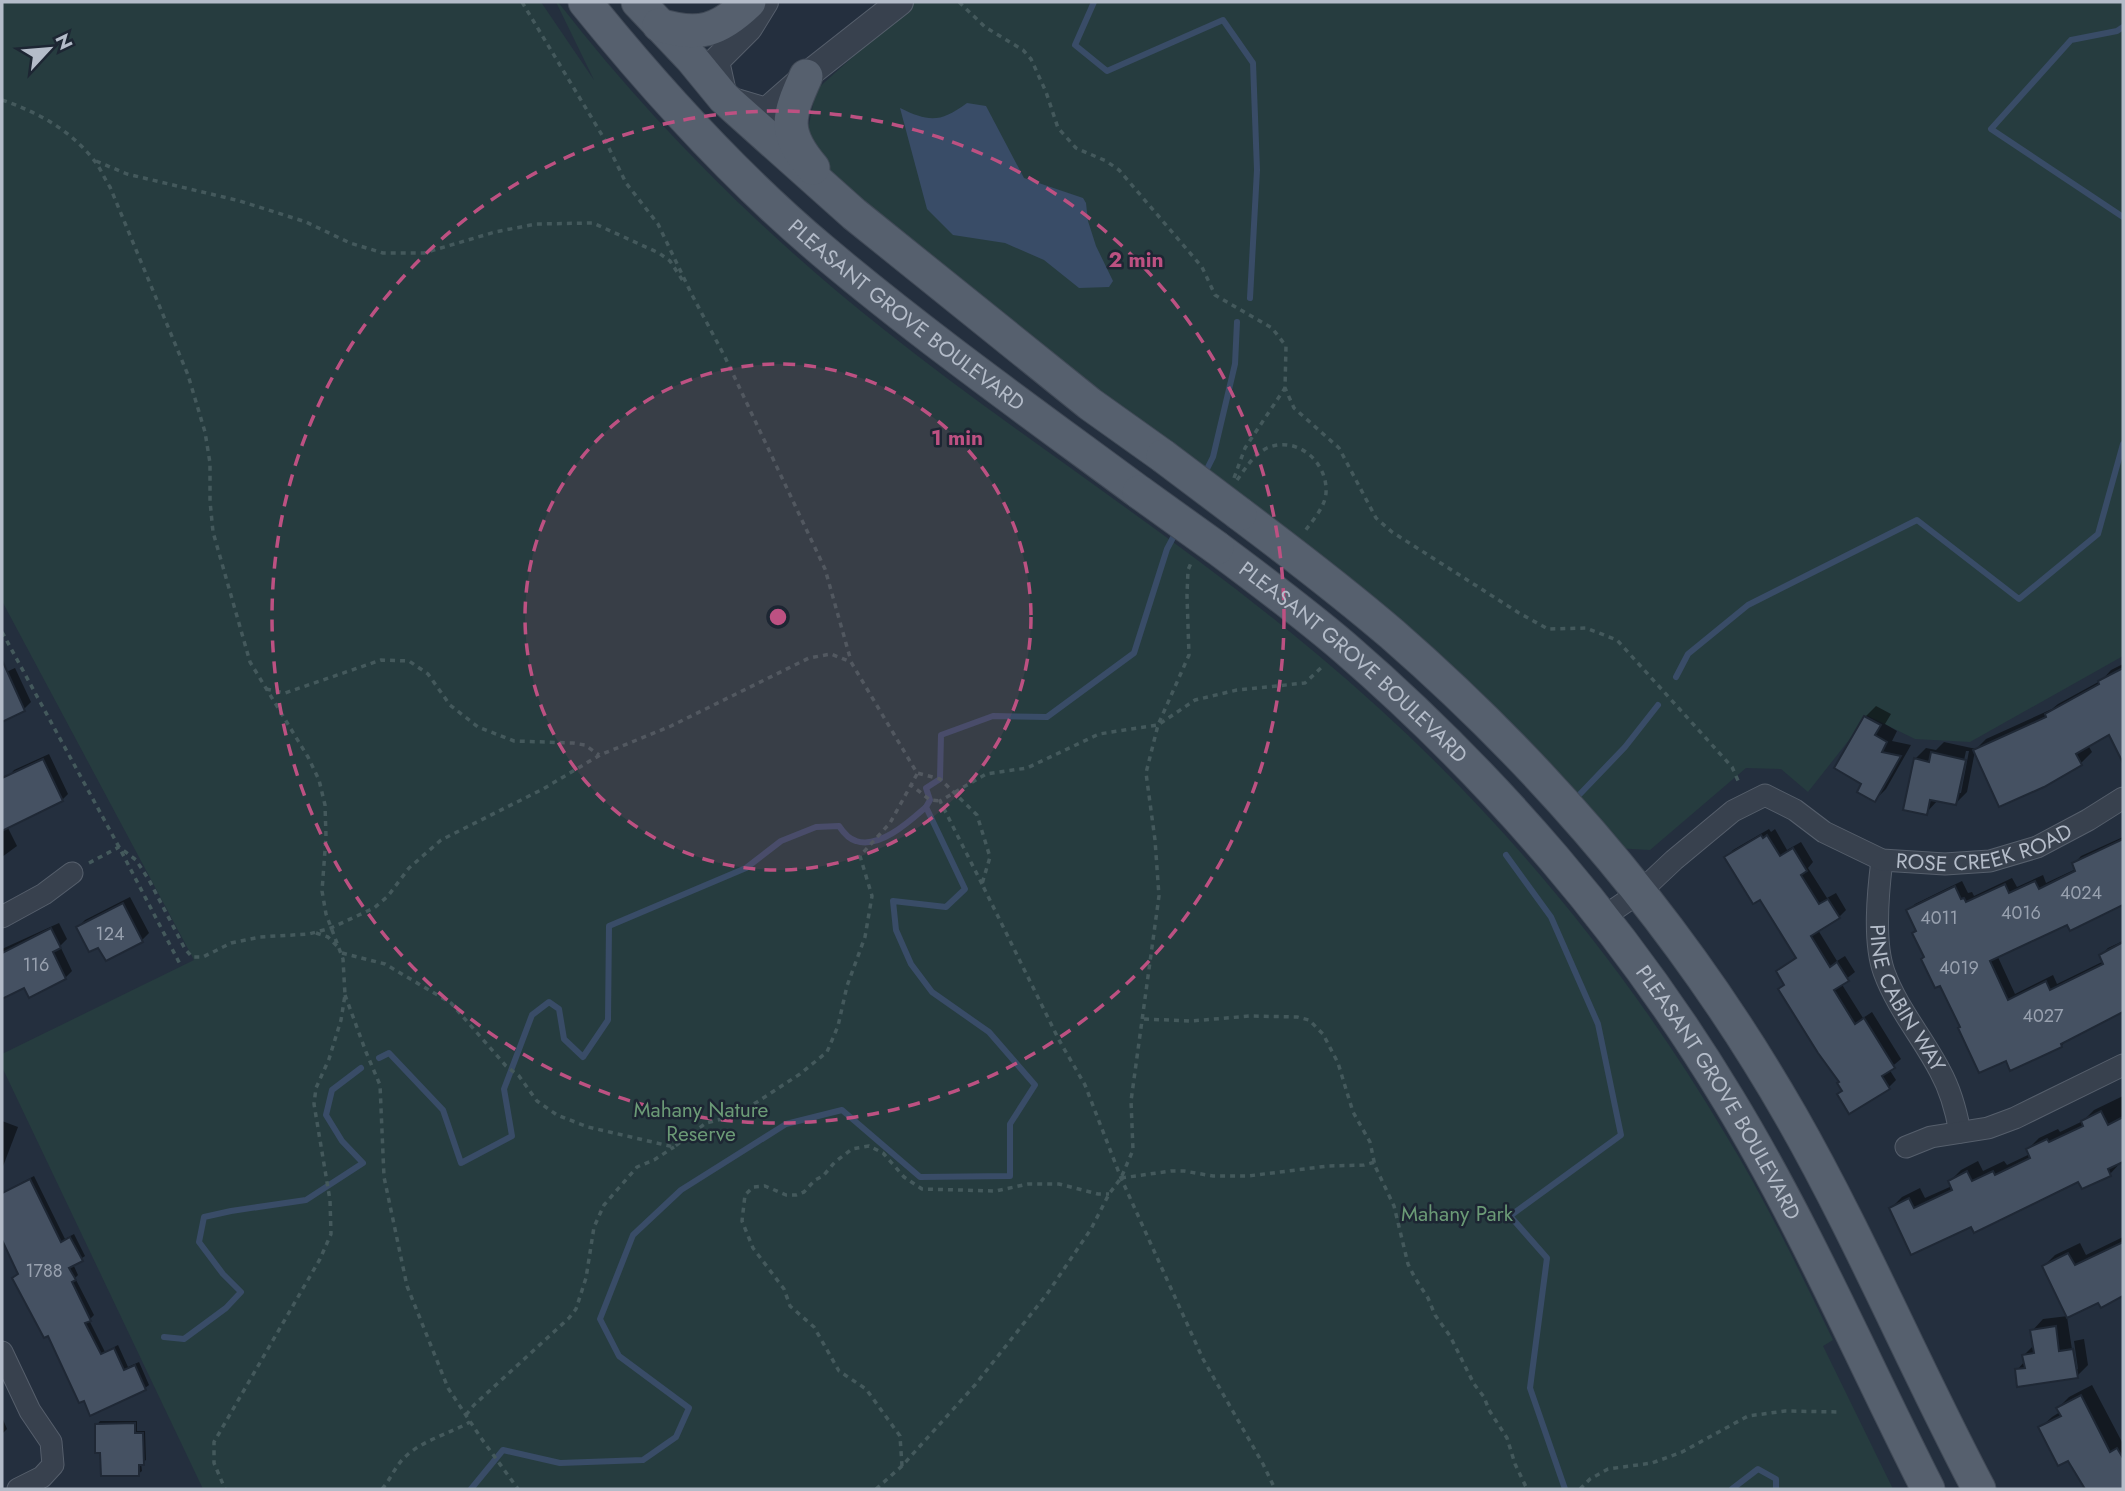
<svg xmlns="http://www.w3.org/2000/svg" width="2125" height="1491" viewBox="0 0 2125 1491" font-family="Jost,sans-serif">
  <rect width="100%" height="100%" fill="#242f3e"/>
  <g fill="#263c3f">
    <path d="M2 2H541L594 80 556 2H558C652 123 762 233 882 328 1024 441 1179 538 1318 655 1479 789 1617 952 1724 1132 1765 1199 1799 1270 1833 1340L1823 1346 1893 1489H203L2 1067V1054L194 960 2 601Z"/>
    <path d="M911 2H2123V656L1970 742 1915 739 1868 716 1808 792 1781 769 1746 768 1650 850 1613 848 1400 629 1074 379 819 165 806 140 816 90 906 9Z"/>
  </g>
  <path fill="#394c67" d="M967 103 986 106 1024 178 1083 198 1086 203 1088 221 1096 246 1113 281 1109 287 1079 288 1044 260 1005 243 953 235 927 209 900 108C929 122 940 123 967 103Z"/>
  <g fill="#0007" fill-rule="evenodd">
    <path d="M2123 664V737L2114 741 2110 733 2088 745 2092 752 2081 763 1975 751 1967 792 1956 803 1938 800 1926 813 1915 759 1926 748 1936 750 1944 742 1976 749 1986 739 2052 709 2058 704 2102 680 2111 670ZM1966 751H1969L1961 793H1957Z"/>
    <path d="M15 668 31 702 24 709 2 720V674Z"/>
    <path d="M1876 706 1891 714 1885 724 1897 731 1892 741 1911 745 1886 789 1875 800 1864 783 1865 717Z"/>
    <path d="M49 754 68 794 62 800 7 826 17 846 2 857V797L15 790 9 776 14 770Z"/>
    <path d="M1769 829 1771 832 1775 829 1787 850 1801 842 1813 862 1808 868 1827 898 1836 893 1846 910 1839 917 1818 930 1837 961 1845 956 1855 972 1841 983 1863 1018 1872 1012 1901 1059 1889 1069 1896 1080 1889 1087 1850 1112 1841 1082 1780 989 1785 983 1778 971 1797 956 1761 897 1726 858 1733 850Z"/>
    <path d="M2123 837V898L1997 955 2015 994 2053 975 2057 984 2104 961 2101 955 2108 948 2123 941V1010L2069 1038 2061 1046 2006 1058 1925 957 1914 933 1917 930 1908 911 1915 904 1962 881 1968 893 1972 892 1974 896 2012 878 2017 887 2043 875 2046 883 2076 869 2074 864 2081 856Z"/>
    <path d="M130 897 149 933 142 940 106 959 99 945 78 927 85 920Z"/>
    <path d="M59 923 67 939 60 946 72 971 65 978 25 986 2 997V949Z"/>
    <path d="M2123 1096V1160L2110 1174 2079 1180 1972 1225 1891 1208 1902 1197 1920 1188 1925 1198 1952 1186 1950 1181 1961 1170 1978 1161 1983 1171 2004 1161 2007 1165 2030 1154 2028 1149 2039 1138 2058 1129 2060 1132 2083 1121 2094 1110Z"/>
    <path d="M2 1121 18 1127 2 1169Z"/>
    <path d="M34 1176 65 1239 74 1234 85 1256 73 1264 78 1275 75 1278 94 1315 89 1320 105 1352 118 1345 128 1367 139 1362 149 1385 145 1388 91 1414 49 1334 14 1278 20 1273 2 1236V1216L6 1214 2 1206V1193Z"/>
    <path d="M2123 1237V1294L2101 1305 2044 1266 2055 1255 2080 1243 2086 1255Z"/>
    <path d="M2068 1316 2067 1317 2075 1369H2078L2074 1341 2084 1339 2088 1365 2077 1376 2017 1370 2025 1361 2024 1355 2034 1345 2032 1331 2043 1319Z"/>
    <path d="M2092 1385 2122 1442 2123 1441V1489H2087L2069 1459 2040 1428 2052 1417 2060 1412 2058 1408 2069 1397Z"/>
    <path d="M2 1417 7 1429 2 1434Z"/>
    <path d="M100 1421H137V1431H145L146 1460 141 1463 142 1471 138 1474 102 1451 97 1425Z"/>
  </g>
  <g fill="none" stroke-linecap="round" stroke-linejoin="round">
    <g stroke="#394c67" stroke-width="6">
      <path d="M1094 2 1075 45 1107 71 1223 20 1253 63 1257 170 1250 298"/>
      <path d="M2123 27 2117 31 2071 40 1991 129 2123 217"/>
      <path d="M1204 475 1213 457 1235 364 1237 322"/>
      <path d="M1676 677 1688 654 1748 605 1917 520 2019 599 2098 534 2123 444"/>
      <path d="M1580 794 1625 747 1658 705"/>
      <path d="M1506 855 1551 917 1598 1024 1621 1135 1510 1216 1547 1258 1530 1388 1565 1489"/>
      <path d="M379 1058 389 1053 443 1110 461 1163 512 1136 504 1089 532 1015 549 1002 559 1009 564 1039 583 1057 608 1020 609 926 746 868 781 841 816 827 839 826C843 832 849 839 856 841 880 849 910 821 926 807"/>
      <path d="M164 1337 184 1339 226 1308 241 1292 223 1274 199 1242 204 1217 231 1211 306 1200 363 1163 342 1141 326 1115 332 1090 361 1068"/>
      <path d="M471 1489 503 1450 560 1463 643 1460 676 1437 689 1408 619 1356 600 1319 633 1235 681 1190 786 1124 842 1110 920 1177 1010 1176V1124L1035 1085 989 1032 932 992 911 964 896 930 893 901 946 907 965 889 926 807 930 800 926 788 940 779 941 735 993 716 1047 717 1134 653 1167 549 1176 532"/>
      <path d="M1732 1489 1758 1469 1776 1479V1489"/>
    </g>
  </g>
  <g fill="#455162" stroke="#1f2835" stroke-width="2">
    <path d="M2 660 25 711 2 722Z"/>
    <path d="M2123 668V763L2109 735 2076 754 2082 765 2044 787 1999 807 1973 750 2046 717 2045 714 2099 684 2098 681Z"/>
    <path d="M1864 716 1881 725 1875 735 1887 742 1882 752 1901 756 1875 802 1857 792 1861 784 1834 768Z"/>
    <path d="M1931 752 1966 760 1956 805 1930 800 1927 815 1903 810 1914 758 1929 762Z"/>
    <path d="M43 759 63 801 2 831V778Z"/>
    <path d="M1761 835 1763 838 1767 835 1780 856 1793 848 1807 871 1801 875 1819 904 1828 899 1840 918 1811 936 1830 967 1837 962 1849 981 1834 990 1855 1024 1864 1018 1895 1068 1882 1076 1890 1089 1849 1114 1837 1094 1842 1091 1837 1083 1839 1082 1818 1053 1778 989 1784 985 1776 971 1796 958 1760 900 1753 904 1724 857Z"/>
    <path d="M2123 839V905L2070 931 2067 925 1990 961 2008 1000 2046 981 2050 990 2103 964 2099 955 2123 942V1012L2061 1044 2062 1047 2010 1071 2006 1061 1979 1073 1958 1028 1960 1027 1940 986 1935 988 1921 959 1924 957 1912 933 1916 931 1906 910 1955 886 1961 899 1964 898 1966 902 2005 884 2009 893 2035 881 2039 889 2075 871 2072 863Z"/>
    <path d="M123 903 143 942 106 961 98 948 89 952 76 927Z"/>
    <path d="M51 928 61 948 53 952 66 979 29 998 24 988 2 999V953Z"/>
    <path d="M2101 1111 2108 1125 2123 1117V1162L2108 1169 2111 1176 2082 1189 2078 1182 1974 1233 1971 1227 1911 1255 1889 1208 1909 1198 1914 1208 1952 1190 1948 1181 1967 1171 1972 1181 1993 1171 1995 1175 2030 1158 2026 1149 2047 1139 2049 1142 2083 1126 2081 1121Z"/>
    <path d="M30 1179 61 1242 70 1237 83 1261 69 1268 76 1280 72 1282 91 1321 85 1323 101 1354 114 1348 124 1370 135 1365 146 1390 90 1416 84 1401 79 1403 48 1336 44 1338 12 1278 18 1274 2 1240V1193Z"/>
    <path d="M2123 1242V1296L2101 1308 2098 1303 2067 1318 2042 1266 2068 1253 2075 1265Z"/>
    <path d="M2056 1326 2059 1351 2073 1349 2078 1378 2017 1387 2015 1369 2025 1368 2022 1355 2034 1353 2030 1330Z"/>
    <path d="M2081 1395 2110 1452 2117 1448 2123 1458V1489H2085L2068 1461 2058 1466 2038 1427 2061 1416 2056 1408Z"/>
    <path d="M135 1423V1433H143L144 1465H139V1476H101L100 1453H95V1424Z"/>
  </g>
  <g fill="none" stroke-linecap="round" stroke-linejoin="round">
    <g stroke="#565f6c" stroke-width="23">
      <g id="minor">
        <path id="s1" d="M1882 860C1878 892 1873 941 1884 972 1897 1008 1923 1038 1940 1071 1951 1091 1956 1110 1960 1132"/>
        <path d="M2 917 44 894 72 873"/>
        <path id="s2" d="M1602 918 1640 892 1674 860 1733 811 1765 795 1795 810 1824 832 1882 860 1945 864 1990 861 2037 847 2088 820 2123 798"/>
        <path d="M1906 1147 1931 1137 1988 1128 2015 1118 2123 1065"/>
        <path d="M2 1352 30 1411 51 1442 53 1465 42 1477 18 1489"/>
      </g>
    </g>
    <g stroke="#565f6c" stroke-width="28">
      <g id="tertiary">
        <path d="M724 97 716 61 749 28 765 2"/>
        <path d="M729 100 766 111 806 76 900 2"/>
      </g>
    </g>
    <g stroke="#414a57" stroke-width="35">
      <g id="primary">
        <path id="s3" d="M585 2C657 91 735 177 823 251 924 336 1032 413 1139 492"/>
        <path d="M638 2 692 59 724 98 854 214 1090 404 1163 456"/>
        <path d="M659 25C699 37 719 31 749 2"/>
        <path d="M806 76C788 116 782 132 813 168"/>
        <path d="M1240 514C1292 553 1343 592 1392 634 1550 772 1687 934 1791 1116 1860 1237 1914 1366 1979 1489"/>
        <path id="s4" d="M1217 548C1260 580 1304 613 1345 648 1494 777 1626 930 1728 1099 1804 1224 1862 1359 1928 1489"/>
      </g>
    </g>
    <g stroke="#44595c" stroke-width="3.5" stroke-dasharray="5 5" stroke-linecap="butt">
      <path d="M522 2 605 140 626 183 658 224 691 293 725 357 825 569 851 661"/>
      <path d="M959 2 985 27 1023 50 1031 59 1046 92 1058 128 1076 148 1106 161 1119 170 1202 267 1215 295 1272 328 1286 346 1285 388 1294 408 1339 448 1376 518 1392 532 1519 613 1548 629 1586 628 1617 640 1732 767 1740 785"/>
      <path d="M2 100C37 112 69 129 93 159 100 167 104 178 110 187L188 375 205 432 210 463V501L213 532 250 662 308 757 319 780 325 805 326 837 322 891 326 914 343 959 345 995 341 1020 329 1059 316 1088 314 1104 330 1200 331 1234 320 1259 214 1442V1463L225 1489"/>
      <path d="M96 161 127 174 240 201 306 222 350 243 383 253H424L495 232 536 224 593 223 659 253 670 261 683 281"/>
      <path d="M1234 478 1245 448 1285 388"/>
      <path d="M1237 480C1246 468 1253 455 1267 448 1297 435 1328 462 1326 493 1325 507 1313 520 1305 531"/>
      <path d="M2 632 119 847 181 966"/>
      <path d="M266 689 285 693 381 660 409 661 428 674 450 705 478 727 514 741 573 743 585 745 599 755"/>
      <path d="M917 774 911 785 930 800 940 801"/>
      <path d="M89 863 119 847 136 860 149 880 185 949 192 957H203L231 943 260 937 309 934 331 928 374 908 388 896 409 868 441 840 543 789 600 755 671 726 809 658 831 654 851 662 917 773 940 779 977 815 990 857 982 884 1059 1040 1085 1085 1121 1178 1203 1359 1263 1464 1275 1489"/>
      <path d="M982 884 940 801 986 774 1027 768 1099 734 1158 725 1195 700 1237 690 1305 683 1324 665"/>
      <path d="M316 933 328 937 339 948"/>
      <path d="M342 953 385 964 451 1003 506 1066 519 1076 537 1101 557 1115 588 1127 674 1147 706 1123 733 1116 757 1102 800 1074 827 1052 838 1026 847 986 865 937 872 896 860 856 890 823 911 785"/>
      <path d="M345 995 366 1052 380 1085 384 1177 407 1286 448 1388 481 1438 518 1489"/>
      <path d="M1144 1019 1191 1021 1250 1016 1297 1017 1309 1020 1323 1034 1338 1063 1353 1112 1370 1142 1375 1166 1394 1206 1408 1264 1415 1278 1428 1298 1435 1315 1450 1336 1474 1384 1484 1397 1489 1410 1507 1438 1515 1464 1527 1489"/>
      <path d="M1121 1178 1171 1171H1184L1213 1176H1248L1328 1166 1364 1165 1375 1162"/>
      <path d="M466 1415 474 1405 569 1318 576 1309 586 1278 594 1227 604 1205 637 1167 654 1160 674 1147"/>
      <path d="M902 1466 900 1436 866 1389 839 1371 814 1327 790 1306 784 1289 753 1248 742 1221 745 1195 753 1187 765 1186 786 1195H796L804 1192 815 1180 823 1176 835 1162 852 1149 869 1146 883 1153 904 1177 922 1189 996 1191 1028 1184H1059L1098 1194H1109"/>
      <path d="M382 1489C391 1479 395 1466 405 1457 421 1441 451 1433 470 1422"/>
      <path d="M876 1489 902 1466 975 1385 1047 1294 1091 1229 1109 1194 1121 1178 1133 1150 1131 1101 1159 896 1155 840 1146 773 1158 725 1189 655 1187 595 1188 570 1191 563"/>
      <path d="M1580 1489 1590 1479 1608 1469 1652 1463 1682 1452 1748 1416 1785 1411 1841 1412"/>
    </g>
    <use href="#minor" stroke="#38414e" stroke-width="21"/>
    <use href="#tertiary" stroke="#38414e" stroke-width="26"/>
    <use href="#primary" stroke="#56606e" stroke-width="33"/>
    <g stroke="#414a57" stroke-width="35" stroke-linecap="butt">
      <g id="primary-bridge">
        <path d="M1163 456 1240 514"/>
        <path d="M1139 492 1217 548"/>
      </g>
    </g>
    <use href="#primary-bridge" stroke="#56606e" stroke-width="33"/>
  </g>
  <circle cx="778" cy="617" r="253" fill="#bd5182" fill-opacity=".12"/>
  <g fill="none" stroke="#bd5182" stroke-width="3.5" stroke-dasharray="12 9">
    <circle cx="778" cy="617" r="253"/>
    <circle cx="778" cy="617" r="506"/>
  </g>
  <g text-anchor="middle" stroke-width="5" stroke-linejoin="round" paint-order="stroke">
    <g font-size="18" fill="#98a1af">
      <text x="2081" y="899">4024</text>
      <text x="2021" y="919">4016</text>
      <text x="1939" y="924">4011</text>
      <text x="110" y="940">124</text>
      <text x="36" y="971">116</text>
      <text x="1959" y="974">4019</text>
      <text x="2043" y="1022">4027</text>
      <text x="44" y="1277">1788</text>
    </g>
    <g font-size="21" fill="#b4bcc9" stroke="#1d2633">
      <text dy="7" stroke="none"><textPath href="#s3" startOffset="450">PLEASANT GROVE BOULEVARD</textPath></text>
      <text dy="7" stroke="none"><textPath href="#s4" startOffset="178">PLEASANT GROVE BOULEVARD</textPath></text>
      <text dy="7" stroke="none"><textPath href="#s2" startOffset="444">ROSE CREEK ROAD</textPath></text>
      <text dy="7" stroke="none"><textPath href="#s1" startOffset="145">PINE CABIN WAY</textPath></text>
      <text dy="7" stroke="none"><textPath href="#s4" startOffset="746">PLEASANT GROVE BOULEVARD</textPath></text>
    </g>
    <g font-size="21" fill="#6b9a76" stroke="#1d2633">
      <text x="701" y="1117">Mahany Nature<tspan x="701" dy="24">Reserve</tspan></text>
      <text x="1457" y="1221">Mahany Park</text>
    </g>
  </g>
  <circle cx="778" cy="617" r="10" fill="#bd5182" stroke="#1d2633" stroke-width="3.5"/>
  <g font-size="21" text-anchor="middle" font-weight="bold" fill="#bd5182" stroke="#1d2633" stroke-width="5" stroke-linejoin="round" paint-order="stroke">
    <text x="1136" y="267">2 min</text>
    <text x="957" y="445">1 min</text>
  </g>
  <rect width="2125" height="1491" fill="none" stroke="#b4bcc9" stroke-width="7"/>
  <g transform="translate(49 49) rotate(64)" stroke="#1d2633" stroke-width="5" paint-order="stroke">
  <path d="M0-5L12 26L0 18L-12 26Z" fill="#b4bcc9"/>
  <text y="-10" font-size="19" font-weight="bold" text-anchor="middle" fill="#b4bcc9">N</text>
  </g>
</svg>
